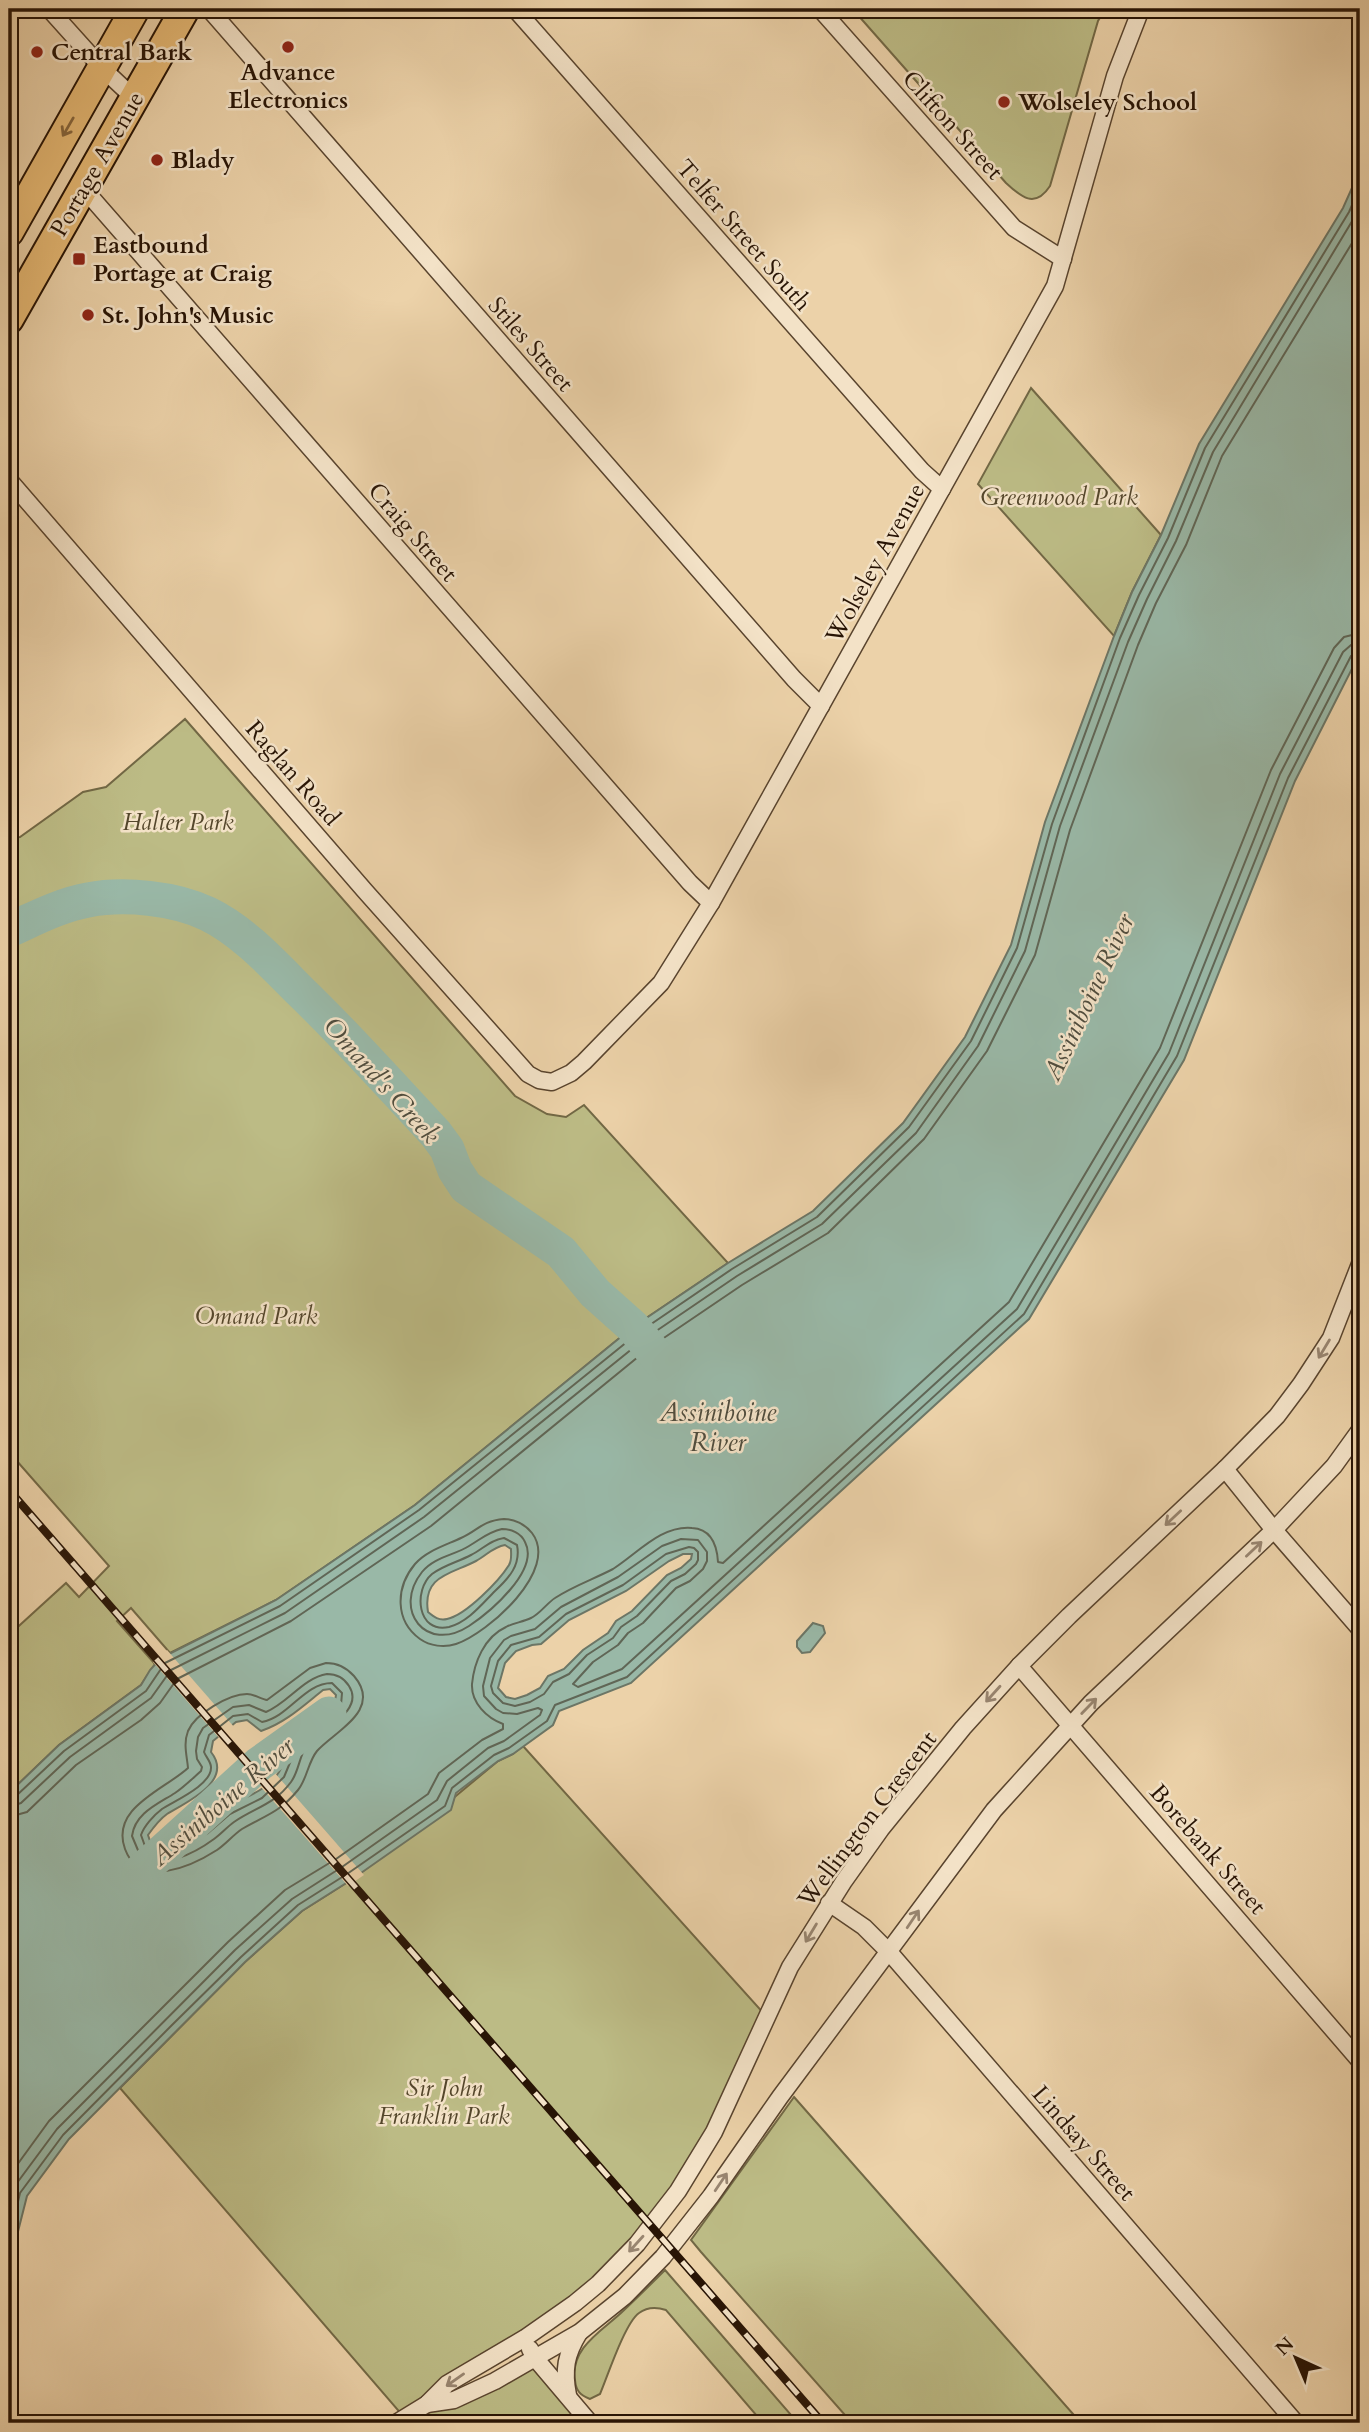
<svg xmlns="http://www.w3.org/2000/svg" width="1369" height="2432" viewBox="0 0 1369 2432" font-family="Cardo,serif">
  <rect width="100%" height="100%" fill="#ecd2a9"/>
  <filter id="stains"><feTurbulence type="fractalNoise" baseFrequency=".00286" numOctaves="4"/><feColorMatrix values="0 0 0 0 .2 0 0 0 0 .09 0 0 0 0 .02 0 0 0 .5 -.17"/></filter>
  <radialGradient id="worn" r=".72"><stop offset=".6" stop-color="#630" stop-opacity="0"/><stop offset="1" stop-color="#630" stop-opacity=".3"/></radialGradient>
  <g fill="#bcbb85" stroke="#726845" stroke-width="2">
    <path d="M863 9H1105L1098 21 1050 186C1035 209 1021 197 1006 183L857 14Z"/>
    <path d="M1031 388 1161 535 1132 592 1114 636 978 484Z"/>
    <path d="M185 719 515 1096 547 1114 566 1117 584 1105 728 1263 633 1327 415 1505 276 1600 170 1653 131 1608 117 1621 155 1664 141 1685 59 1745 9 1793V1635L66 1583 79 1597 109 1566 9 1452V941L33 927 65 915H79L103 907 125 905 160 908 201 920 282 981 347 1058 421 1134 437 1120C396 1075 355 1031 312 989 287 965 262 937 232 919 191 892 131 887 83 893 57 897 32 910 9 921V838L20 837 83 792 106 787Z"/>
    <path d="M523 1746 766 2016 714 2132 617 2264 428 2404 535 2358 590 2423H396L404 2417 120 2088 245 1962 302 1911 351 1880 386 1854 498 1761 513 1754Z"/>
    <path d="M794 2097 1081 2423H852L701 2252 691 2240Z"/>
    <path d="M665 2270 798 2423H763L666 2310C657 2307 647 2307 639 2313 625 2323 608 2375 600 2394L590 2399C580 2395 576 2391 575 2380 570 2348 602 2331 622 2312 637 2298 651 2284 665 2270Z"/>
  </g>
  <g fill="#99b8a7" stroke="#6c7666" stroke-width="2" fill-rule="evenodd">
    <path d="M1360 170V653L1295 781 1184 1060 1029 1319 631 1683 559 1711 553 1725 513 1754 498 1761 456 1793 451 1810 351 1880 302 1911 245 1962 69 2139 27 2196 9 2267V1793L59 1745 141 1685 150 1670 161 1658 276 1600 415 1505 633 1327 728 1263 813 1211 903 1123 965 1037 1011 945 1045 822 1114 636 1132 592 1161 535 1199 444 1343 208ZM505 1545 511 1549C511 1555 512 1560 509 1565 499 1581 466 1615 447 1619 439 1621 434 1617 428 1612 422 1575 452 1574 476 1561 487 1555 493 1547 505 1545ZM683 1554H692L691 1559 681 1568 667 1575 632 1611 616 1621 608 1633 583 1650 564 1669 548 1676 540 1688 527 1695 515 1699 506 1697 498 1688 505 1663 516 1651 532 1645 541 1644 569 1620 626 1591 669 1561ZM330 1689 336 1695 335 1701C323 1714 304 1723 294 1737 286 1746 286 1761 279 1772 266 1792 245 1796 226 1808 206 1821 178 1852 151 1844L148 1835C153 1828 160 1819 167 1814 187 1802 234 1781 211 1752L213 1741 236 1722 247 1720 261 1731C285 1723 303 1706 323 1690Z"/>
    <path d="M813 1623 823 1626 825 1633 810 1652 802 1653 797 1647V1641Z"/>
  </g>
  <g fill="#ecd2a9">
    <path d="M167 1650 235 1728 220 1739 153 1662Z"/>
    <path d="M274 1772 364 1875 348 1886 260 1786Z"/>
  </g>
  <g fill="none" stroke-linecap="round" stroke-linejoin="round">
    <g stroke="#606656" stroke-width="2">
      <path d="M504 1519C514 1519 525 1524 532 1533 560 1570 488 1633 456 1644 444 1648 430 1646 420 1639 395 1621 395 1588 415 1564 426 1551 446 1545 461 1538 479 1530 481 1521 504 1519Z"/>
      <path d="M502 1529C511 1529 521 1533 525 1542 540 1570 490 1612 469 1626 426 1654 392 1610 422 1572 434 1557 455 1555 469 1546 481 1539 488 1532 502 1529Z"/>
      <path d="M504 1538 517 1545C521 1565 509 1578 495 1591 482 1604 468 1622 449 1627 417 1634 413 1590 432 1574 444 1565 458 1562 471 1555 483 1549 490 1540 504 1538Z"/>
      <path d="M689 1547 694 1548 698 1552V1560L696 1564 685 1574 671 1581 637 1616 621 1627 613 1638 587 1655 569 1674 553 1682 544 1694 530 1702 515 1706 503 1703 493 1693 491 1686 498 1661 511 1645 539 1637 566 1614 623 1585 666 1554Z"/>
      <path d="M326 1663C338 1663 346 1667 354 1676 383 1710 335 1731 317 1751 308 1762 307 1779 298 1790 279 1813 266 1815 242 1829 233 1835 226 1844 217 1850 192 1866 140 1890 125 1849 110 1808 164 1790 188 1768 187 1756 183 1744 188 1731 195 1714 229 1694 247 1694 254 1694 261 1699 267 1700L310 1668Z"/>
      <path d="M327 1674C337 1674 344 1678 349 1686 366 1712 317 1731 306 1747 299 1757 299 1771 291 1782 274 1805 256 1807 234 1822 227 1827 221 1834 214 1839 195 1853 161 1871 140 1855L132 1836C135 1813 158 1804 175 1793 184 1787 193 1778 201 1771L202 1767 197 1759 196 1751 198 1737 203 1728 233 1707 249 1705 266 1712C288 1703 303 1678 327 1674Z"/>
      <path d="M332 1683 342 1693 341 1705 299 1741 284 1777 262 1798 230 1814 208 1833 188 1843 162 1854 146 1849 141 1835C144 1826 154 1815 162 1809 174 1801 212 1785 211 1767 211 1762 206 1757 204 1752L209 1735 233 1716 248 1714 262 1722C289 1717 304 1683 332 1683Z"/>
      <path d="M9 1798 16 1796 64 1751 146 1691 165 1663 280 1606 419 1510 638 1333 732 1269 817 1217 909 1127 971 1041 1017 948 1052 824 1120 638 1139 595 1168 538 1205 448 1349 212 1360 187"/>
      <path d="M9 1807 21 1803 70 1757 151 1698 171 1670 285 1613 424 1517 643 1340 737 1276 822 1224 916 1133 978 1046 1025 951 1060 826 1128 642 1147 599 1176 541 1213 452 1360 208"/>
      <path d="M9 1817 27 1812 76 1765 141 1720 160 1703 177 1679 291 1621 431 1526 649 1348 742 1285 828 1233 924 1139 987 1051 1035 955 1070 830 1138 645 1156 603 1186 545 1222 456 1360 230"/>
      <path d="M9 2176 49 2121 228 1942 285 1890 336 1859 428 1794 439 1773 482 1740 503 1729V1724C487 1718 471 1703 472 1684 474 1663 484 1637 506 1627 513 1623 523 1622 531 1618 540 1614 547 1603 555 1598 573 1586 594 1579 613 1569 637 1554 661 1525 692 1528 711 1529 717 1545 718 1562L723 1563 1009 1302 1160 1048 1271 770 1334 648 1344 637 1360 633"/>
      <path d="M9 2203 14 2187 57 2129 235 1950 292 1899 342 1867 437 1800 447 1781 488 1748 504 1741 540 1715 542 1710 538 1708 517 1714 503 1713 496 1709 484 1696 483 1686 490 1658 504 1640 511 1636 535 1629 561 1607 618 1577 662 1546 681 1539 698 1540 707 1552V1561L703 1569 690 1581 676 1588 643 1623 628 1633 618 1645 593 1662 573 1684 578 1687 622 1669 1017 1309 1169 1053 1280 774 1343 652 1351 645 1360 643"/>
      <path d="M9 2240 20 2193 63 2135 171 2026 241 1957 298 1905 347 1874 445 1806 452 1788 494 1755 509 1748 547 1721 555 1705 627 1677 1024 1314 1177 1056 1288 778 1351 656 1360 652"/>
    </g>
    <g stroke="#99b8a7" stroke-width="35">
      <path d="M9 930C34 919 60 905 88 900 124 893 175 898 208 914 243 931 273 964 301 992 348 1037 391 1086 436 1134L447 1149 455 1170 466 1187 561 1252 595 1293 633 1327 663 1364"/>
      <path d="M139 1873 259 1764 329 1714"/>
    </g>
    <g stroke="#59442e" stroke-width="19">
      <g id="street">
        <path d="M49 9 102 68 134 98"/>
        <path d="M209 9 794 679 821 706"/>
        <path d="M515 9 922 471 942 489"/>
        <path d="M820 9 1014 228 1063 259"/>
        <path d="M83 188 690 883 711 903"/>
        <path d="M9 480 365 891 528 1074 539 1080 552 1082 571 1073 584 1062 661 983 711 903 1055 286 1115 76 1141 9"/>
        <path d="M1225 1469 1274 1530 1360 1629"/>
        <path d="M1019 1666 1360 2061"/>
        <path d="M829 1903 864 1927 890 1953 1296 2423"/>
        <path d="M530 2349 535 2358 590 2423"/>
        <path d="M568 2395C563 2370 566 2354 579 2333"/>
        <path d="M427 2404 454 2400 495 2381 580 2332 625 2296 663 2257 711 2196 780 2097 994 1810 1091 1703 1274 1530 1334 1466 1360 1430"/>
        <path d="M396 2423 427 2404 447 2384 525 2338 575 2303 598 2284 637 2244 678 2191 714 2132 790 1967 844 1881 881 1829 963 1728 1019 1666 1069 1616 1225 1469 1277 1416 1301 1384 1331 1338 1360 1264"/>
      </g>
    </g>
    <g stroke="#281405" stroke-width="32">
      <g id="highway">
        <path d="M9 232 135 9"/>
        <path d="M9 319 185 9"/>
      </g>
    </g>
    <use href="#street" stroke="#f3e2c7" stroke-width="16"/>
    <use href="#highway" stroke="#e6b974" stroke-width="28"/>
    <g stroke="#281405" stroke-width="8">
      <path id="rail" d="M9 1490 823 2423"/>
    </g>
    <use href="#rail" stroke="#f3e2c7" stroke-width="5" stroke-dasharray="16" stroke-linecap="butt"/>
  </g>
  <defs><path id="oneway-shaft" d="M-6 0H5M1.5-3L5.5 0L1.5 3" fill="none" stroke-width="1.6" stroke-linecap="round" stroke-linejoin="round" transform="scale(1.75)"/></defs>
  <use stroke="#87663c" href="#oneway-shaft" transform="translate(68 127) rotate(120)"/>
  <g stroke="#988570">
    <use href="#oneway-shaft" transform="translate(1324 1349) rotate(121)"/>
    <use href="#oneway-shaft" transform="translate(1173 1518) rotate(137)"/>
    <use href="#oneway-shaft" transform="translate(1254 1549) rotate(-43)"/>
    <use href="#oneway-shaft" transform="translate(993 1694) rotate(132)"/>
    <use href="#oneway-shaft" transform="translate(1089 1706) rotate(-46)"/>
    <use href="#oneway-shaft" transform="translate(913 1919) rotate(-56)"/>
    <use href="#oneway-shaft" transform="translate(811 1933) rotate(121)"/>
    <use href="#oneway-shaft" transform="translate(721 2182) rotate(-56)"/>
    <use href="#oneway-shaft" transform="translate(636 2244) rotate(132)"/>
    <use href="#oneway-shaft" transform="translate(455 2380) rotate(145)"/>
  </g>
  <g fill="#8f2418" stroke="#f3e2c7" stroke-width="2.5">
    <circle cx="288" cy="47" r="7"/>
    <circle cx="37" cy="52" r="7"/>
    <circle cx="1004" cy="102" r="7"/>
    <circle cx="157" cy="160" r="7"/>
    <rect x="72" y="252" width="14" height="14" rx="3.5"/>
    <circle cx="88" cy="315" r="7"/>
  </g>
  <g text-anchor="middle" stroke-width="5" stroke-linejoin="round" paint-order="stroke">
    <g font-size="24" font-weight="bold" fill="#281405" stroke="#f3e2c7" text-anchor="start">
      <text x="51" y="60">Central Bark</text>
      <text x="288" y="80" text-anchor="middle">Advance<tspan x="288" dy="28">Electronics</tspan></text>
      <text x="1018" y="110">Wolseley School</text>
      <text x="171" y="168">Blady</text>
      <text x="93" y="253">Eastbound<tspan x="93" dy="28">Portage at Craig</tspan></text>
      <text x="102" y="323">St. John's Music</text>
    </g>
    <g font-size="24" fill="#281405" stroke="#f3e2c7">
      <text transform="translate(953 125) rotate(48)" y="8">Clifton Street</text>
      <text transform="translate(97 164) rotate(-60)" y="8">Portage Avenue</text>
      <text transform="translate(744 235) rotate(49)" y="8">Telfer Street South</text>
      <text transform="translate(531 344) rotate(49)" y="8">Stiles Street</text>
      <text transform="translate(413 532) rotate(49)" y="8">Craig Street</text>
      <text transform="translate(875 563) rotate(-61)" y="8">Wolseley Avenue</text>
      <text transform="translate(293 773) rotate(49)" y="8">Raglan Road</text>
      <text transform="translate(867 1819) rotate(-53)" y="8">Wellington Crescent</text>
      <text transform="translate(1208 1849) rotate(49)" y="8">Borebank Street</text>
      <text transform="translate(1084 2143) rotate(49)" y="8">Lindsay Street</text>
    </g>
    <g font-size="24" font-style="italic" fill="#54462b" stroke="#f3e2c7">
      <text x="1059" y="505">Greenwood Park</text>
      <text x="178" y="830">Halter Park</text>
      <text x="256" y="1324">Omand Park</text>
      <text x="444" y="2096">Sir John<tspan x="444" dy="28">Franklin Park</tspan></text>
    </g>
    <g font-size="26" font-style="italic" fill="#504d3e" stroke="#f3e2c7">
      <text transform="translate(1088 997) rotate(-65)" y="9">Assiniboine River</text>
      <text transform="translate(382 1080) rotate(48)" y="9">Omand's Creek</text>
      <text x="718" y="1421">Assiniboine<tspan x="718" dy="30">River</tspan></text>
      <text transform="translate(222 1801) rotate(-41)" y="9">Assiniboine River</text>
    </g>
  </g>
  <rect width="1369" height="2432" fill="none" stroke="#ecd2a9" stroke-width="35"/>
  <rect x="10" y="10" width="1348" height="2411" fill="none" stroke="#281405" stroke-width="3.5"/>
  <rect x="18" y="18" width="1334" height="2397" fill="none" stroke="#281405" stroke-width="2"/>
  <g transform="translate(1296 2358) rotate(316)" stroke="#f3e2c7" stroke-width="5" paint-order="stroke">
  <path d="M0-5L12 26L0 18L-12 26Z" fill="#281405"/>
  <text y="-10" font-size="19" font-weight="bold" text-anchor="middle" fill="#281405">N</text>
  </g>
  <rect width="100%" height="100%" filter="url(#stains)"/>
  <rect width="100%" height="100%" fill="url(#worn)"/>
</svg>
